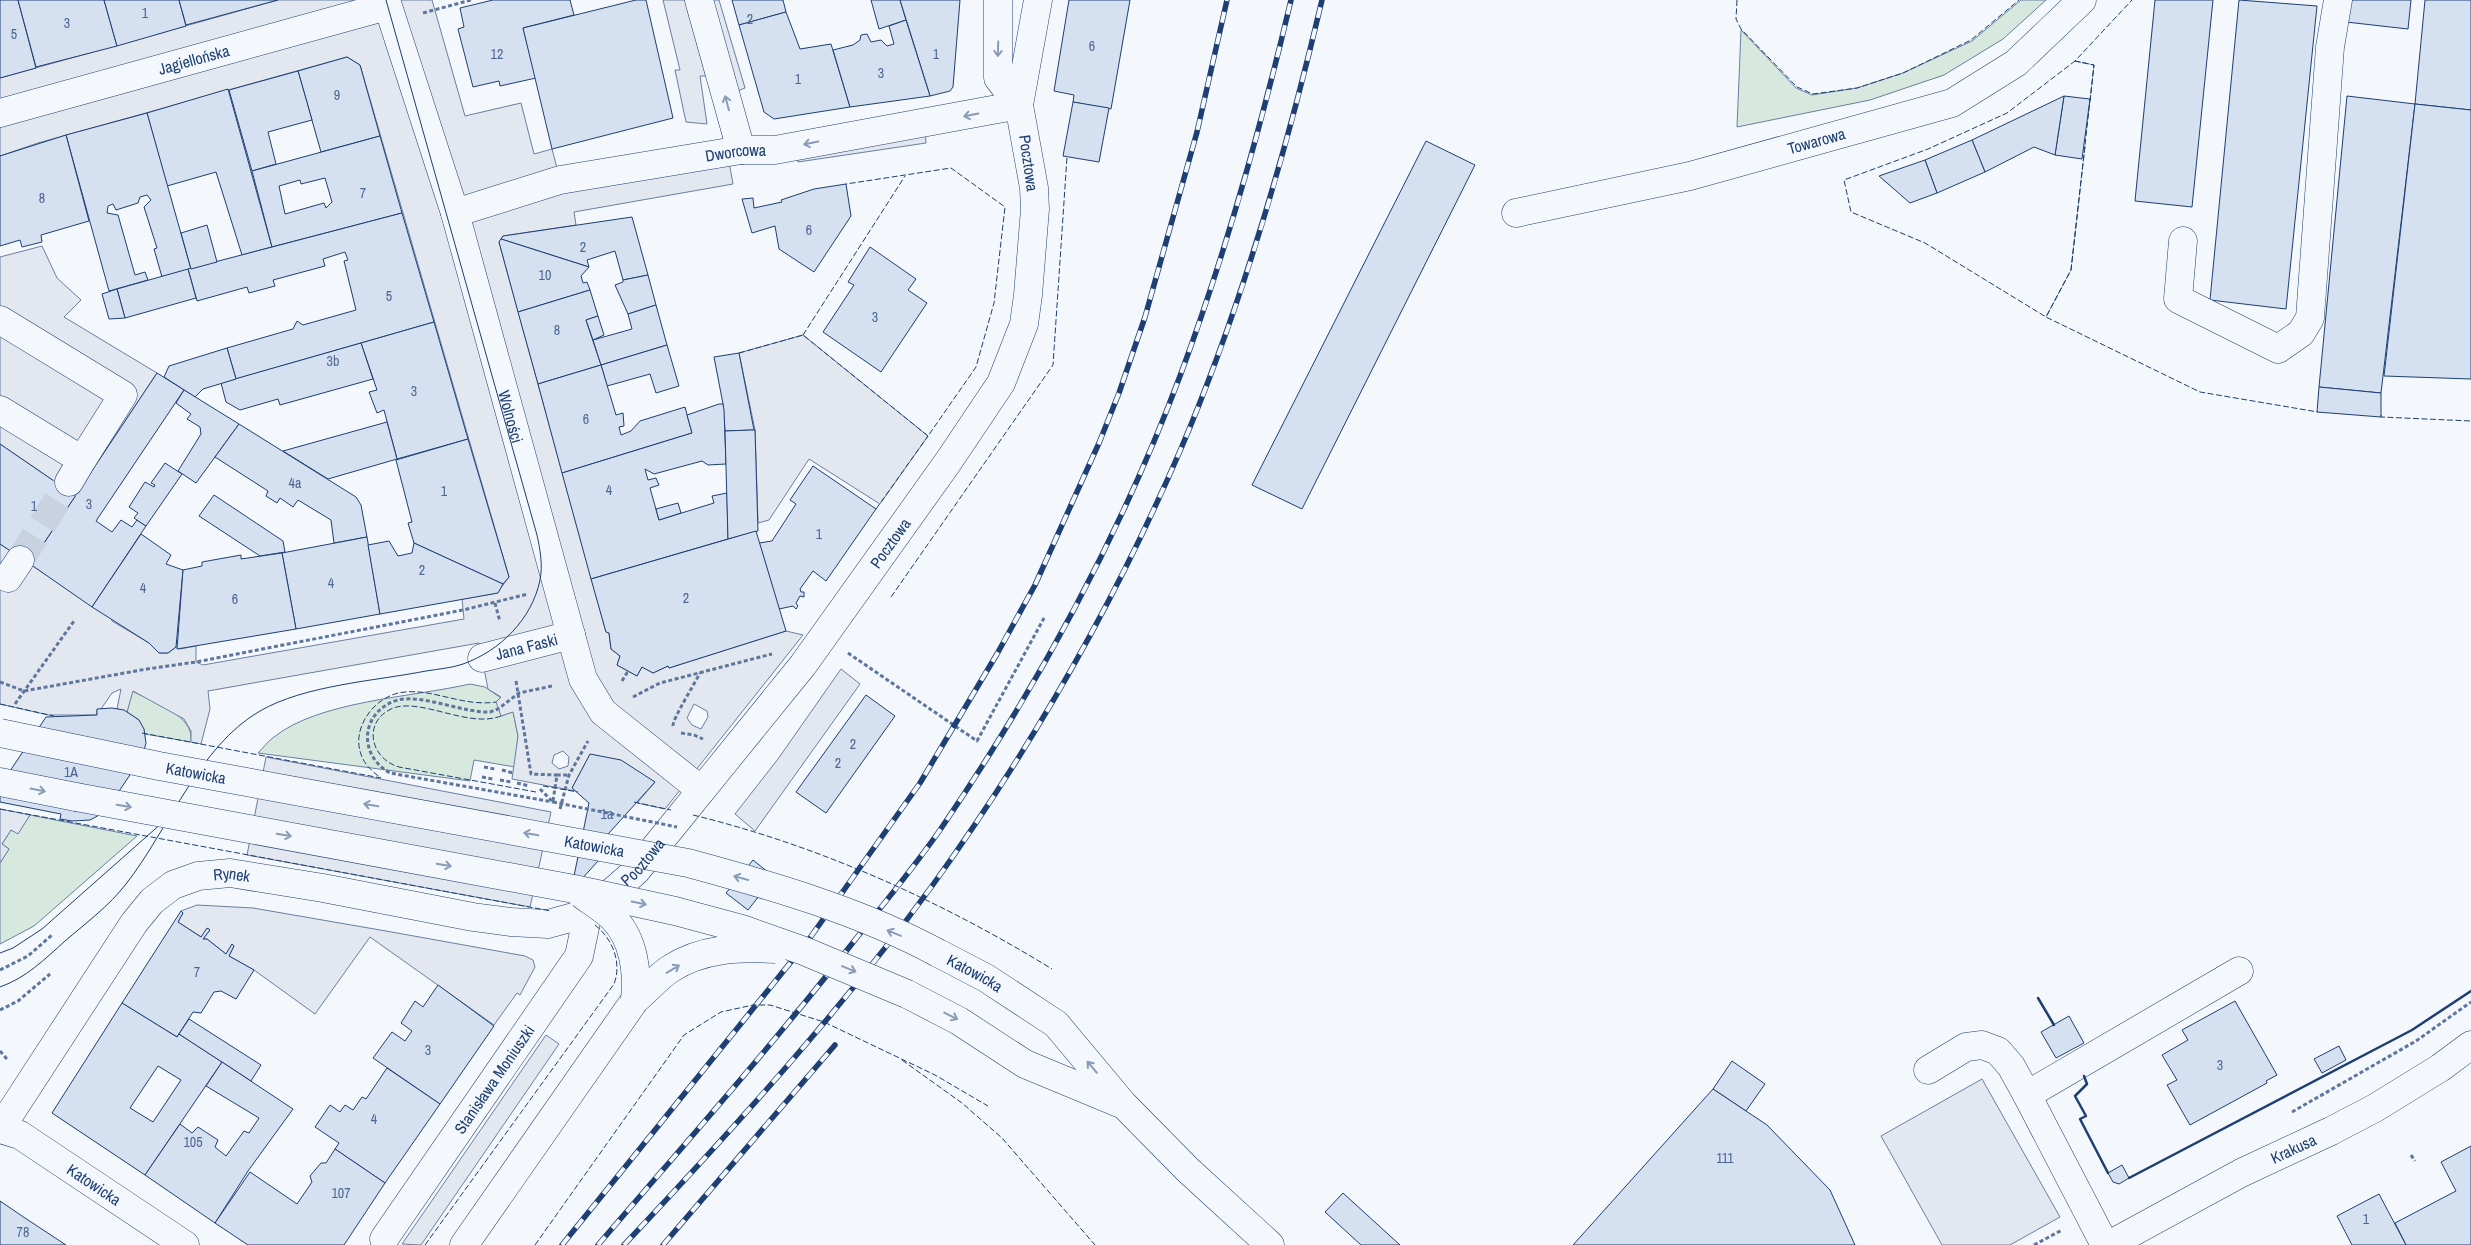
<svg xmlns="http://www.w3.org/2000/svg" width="2471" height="1245" viewBox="0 0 2471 1245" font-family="'Archivo Narrow',sans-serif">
  <rect width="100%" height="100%" fill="#f4f7fb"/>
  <g fill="#d7e8df" stroke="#687fa3">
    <path d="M2021 0H2046L2003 39 1944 75 1870 100 1737 127 1741 30 1796 88 1812 95 1857 88 1903 73 1972 41Z"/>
    <path d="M470 684 485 687 501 698 502 716 513 711 518 736 515 767 474 760 470 781 258 753C263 748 268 741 274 737 319 701 413 697 470 684Z"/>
    <path d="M132 691C153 702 195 715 191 742L145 734 139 720 127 712Z"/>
    <path d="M30 815 137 836 34 926 0 944V863L9 849 2 844 11 830 18 833Z"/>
  </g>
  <g fill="#e3e8f0" stroke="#687fa3" fill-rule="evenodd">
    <path d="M278 0H432L465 116 521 103 534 154 552 149 563 191 729 162 733 184 574 212 576 225 503 236 499 242 594 588 606 632 609 633 611 649 620 656 617 665 637 676 642 667 653 673 668 666 669 668 786 631 803 635 665 809 637 803 655 782 590 755 572 788 575 791 512 779 518 736 513 712 501 716 496 702 501 697 488 689 479 643 208 691 210 709 201 744 191 742V731L184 719 133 691 127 712 117 709 121 689 112 693 101 709 97 710V715H48L0 704V544L111 618 112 621 149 643 159 653H168L176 647 180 649 196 646V662L203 665 464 619 462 599 497 593 509 577 360 65 347 57 38 143 0 156V78ZM694 704 707 711 708 717 701 729 692 725 687 718ZM563 751 569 757 568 766 559 769 552 763 554 755Z"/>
    <path d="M663 0H685L706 76H700L707 124 686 122 675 70H680Z"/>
    <path d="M709 0H719L745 88 735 92Z"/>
    <path d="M925 131 926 143 798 162 797 149Z"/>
    <path d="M42 246 57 278 81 300 64 317 157 373 80 489 59 474 54 481 0 444V257Z"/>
    <path d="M803 335 928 436 880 504 809 459 769 520 758 523 755 430 739 353Z"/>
    <path d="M841 669 860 684 755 831 735 814 778 759Z"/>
    <path d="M266 757 551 812 530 907 247 855Z"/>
    <path d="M0 809 30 815 18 834 11 830 2 844 9 849 0 863Z"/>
    <path d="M197 905 253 908 386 931 525 956 533 960 535 967 520 995 517 993 494 1025 370 937 315 1014 254 970 229 956 234 946 232 945 226 954 207 939H203L210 930 208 928 201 937 178 922 183 913 181 911Z"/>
    <path d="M546 1035 559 1044 421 1245 402 1244Z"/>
    <path d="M1982 1079 2060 1217 2010 1245H1942L1881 1136Z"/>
  </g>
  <g fill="#d5e0f0" stroke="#1d3f73" fill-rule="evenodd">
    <path d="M0 0H18L36 68 0 78Z"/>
    <path d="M18 0H104L117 46 36 67Z"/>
    <path d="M104 0H179L186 26 117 46Z"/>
    <path d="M179 0H278L186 25Z"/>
    <path d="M493 0H570L574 15 523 28 536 78 500 86 499 81 473 87 458 29 464 27 460 8Z"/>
    <path d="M636 0H646L673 118 552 149 523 28Z"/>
    <path d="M732 0H783L786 12 739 25Z"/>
    <path d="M871 0H900L906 20 879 29Z"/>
    <path d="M900 0H960L953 87 950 91 930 96Z"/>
    <path d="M1069 0H1130L1111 109 1073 102 1074 95 1054 91Z"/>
    <path d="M2155 0H2213L2192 207 2135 201Z"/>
    <path d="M2239 0 2317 6 2286 309 2210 300Z"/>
    <path d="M2348 0H2411L2408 29 2346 22Z"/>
    <path d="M2425 0H2471V110L2415 104Z"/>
    <path d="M786 12 800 49 831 44 850 107 774 119 764 112 739 25Z"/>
    <path d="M906 20 930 96 850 107 833 50 853 45 860 40 861 35 867 34 871 42 881 40 887 46 894 44 889 26Z"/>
    <path d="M347 57 360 65 380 136 321 152 298 71Z"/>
    <path d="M298 71 312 120 268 132 276 164 252 171 229 90Z"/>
    <path d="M228 89 272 247 242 255 216 172 167 186 147 113Z"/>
    <path d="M2064 96 2090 99 2082 159 2055 155Z"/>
    <path d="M2064 96 2055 155 2034 147 1985 172 1972 140Z"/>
    <path d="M2347 96 2415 104 2381 393 2319 387Z"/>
    <path d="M1073 102 1109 108 1099 162 1063 156Z"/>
    <path d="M2415 104 2471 110V379L2384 376Z"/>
    <path d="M147 113 191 269 162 277 154 249 157 248 144 207 151 200 147 195 140 197 138 203 116 210 113 204 108 206 107 213 118 215 135 275 145 272 148 280 109 291 66 135Z"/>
    <path d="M66 135 89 221 41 235 42 242 22 247 20 240 0 246V156Z"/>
    <path d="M380 136 402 213 272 247 252 171ZM325 178 332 202 326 208 324 203 285 214 279 186 300 180 301 184Z"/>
    <path d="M1972 140 1985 172 1937 193 1925 160Z"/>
    <path d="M1426 141 1475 165 1302 509 1252 485Z"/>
    <path d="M1925 160 1937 193 1910 203 1879 176Z"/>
    <path d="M846 184 851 216 814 272 779 249 775 226 752 233 742 199 753 198 754 208 782 202 781 200 814 189Z"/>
    <path d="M402 213 434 322 236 379 227 348 293 329 297 321 303 325 356 310 344 261 348 260 345 252 323 259 325 266 273 280 275 286 249 293 247 287 197 301 188 269Z"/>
    <path d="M632 217 648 275 623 280 615 251 587 260 589 267 501 239 503 236Z"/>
    <path d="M207 225 217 262 191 269 181 233Z"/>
    <path d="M501 239 589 267 581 276 583 283 587 282 590 290 518 312 499 242Z"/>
    <path d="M870 247 916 279 908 290 927 303 881 372 823 332 854 285 848 282Z"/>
    <path d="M188 269 196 298 125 318 117 289Z"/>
    <path d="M648 275 656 305 628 314 615 285 623 282V280Z"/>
    <path d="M117 289 125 318 109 319 102 294Z"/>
    <path d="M590 290 598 316 586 320 601 365 538 384 518 312Z"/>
    <path d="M656 305 667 345 601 365 593 340 632 329 628 314Z"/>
    <path d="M598 316 604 335 593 340 586 320Z"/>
    <path d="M434 322 468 439 397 459 384 410 377 413 369 392 377 390 361 343Z"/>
    <path d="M361 343 373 379 280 405 278 399 240 410 226 402 221 383Z"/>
    <path d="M667 345 679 386 656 393 650 374 607 386 601 365Z"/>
    <path d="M227 348 236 379 203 389 195 397 164 377 169 366Z"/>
    <path d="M739 353 754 430 725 431 723 404 714 357Z"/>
    <path d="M601 365 616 415 623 413 624 426 619 427 621 435 631 431 640 421 685 407 692 433 562 473 538 384Z"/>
    <path d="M157 373 184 390 96 521 112 532 121 520 132 527 137 520 146 526 92 607 30 564Z"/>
    <path d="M2319 387 2381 393V417L2317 412Z"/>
    <path d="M184 390 239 424 196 483 178 471 201 434 200 427 187 419 191 414 176 403Z"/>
    <path d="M719 404H723L724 410 726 464 708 465 702 461 654 474 645 469 648 480 656 478 659 485 650 488 659 520 714 503 712 496 727 493 728 539 591 579 562 473 692 433 687 415Z"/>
    <path d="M387 422 397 459 328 479 283 451Z"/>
    <path d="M239 424 356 497 361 505 367 537 334 543 331 520 298 500 293 507 280 498 277 503 266 496 268 491 215 457Z"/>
    <path d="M751 430H755L758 531 728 539 725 431Z"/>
    <path d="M468 439 509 577 503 584 414 543 408 523 412 522 396 460Z"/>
    <path d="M0 444 54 481 59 474 80 489 30 564 0 544Z"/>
    <path d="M165 463 182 474 146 526 134 518 138 513 129 507 145 482 154 487 155 485 151 483Z"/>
    <path d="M813 466 876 509 826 581 813 571 800 589 801 592H804V597L800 596 796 603 798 606 796 609 793 606 779 609 759 543 772 541 796 504 790 500Z"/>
    <path d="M214 495 283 541 285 552 260 556 199 516Z"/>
    <path d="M678 503 681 513 659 520 656 509Z"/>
    <path d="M756 531 786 631 669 668 668 666 653 673 642 667 637 676 617 665 620 656 611 649 609 633 606 632 591 579Z"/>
    <path d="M141 534 171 555 166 564 183 570 176 647 168 653H159L149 643 92 607Z"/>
    <path d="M367 537 380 614 296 629 282 553Z"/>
    <path d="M389 541 398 556 412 553 414 543 503 584 498 593 380 614 368 545Z"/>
    <path d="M282 553 296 629 177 649 183 570 202 566V562L241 555V559Z"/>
    <path d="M866 695 895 716 826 813 796 792Z"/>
    <path d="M112 708 124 710 139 720 144 729 146 743 142 757 105 812 90 820 72 821 60 819 61 814 0 802V786L46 717 97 715V709Z"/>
    <path d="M590 754 621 760 655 782 600 843 608 850 579 882 574 876 589 803 572 788Z"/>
    <path d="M753 860 774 877 748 910 726 893Z"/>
    <path d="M181 911 183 913 178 922 201 937 207 928 210 930 203 939H207L226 954 232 944 234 946 229 956 254 970 236 999 221 991 214 992 201 1013 193 1012 177 1037 122 1003Z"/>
    <path d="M438 985 494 1026 440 1104 373 1058 392 1032 405 1041 412 1031 401 1023 415 1001 423 1007Z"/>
    <path d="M2235 1001 2277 1075 2266 1081 2267 1083 2190 1125 2167 1085 2177 1080 2162 1055 2188 1040 2182 1030Z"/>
    <path d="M122 1003 177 1037 179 1034 222 1062 145 1175 52 1113ZM158 1066 181 1080 153 1122 130 1108Z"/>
    <path d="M2069 1016 2084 1043 2056 1058 2041 1032Z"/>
    <path d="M189 1019 261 1065 251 1081 179 1034Z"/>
    <path d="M2339 1046 2346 1060 2322 1073 2314 1059Z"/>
    <path d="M1732 1061 1765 1084 1746 1111 1713 1089Z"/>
    <path d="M222 1062 293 1109 248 1171 215 1223 145 1175 180 1124 192 1133 198 1127 218 1140 215 1147 226 1156 244 1131 249 1133 259 1118 206 1086Z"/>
    <path d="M387 1068 440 1104 385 1183 335 1149 339 1143 315 1127 330 1105 340 1112 345 1105 353 1110 362 1097 366 1099Z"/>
    <path d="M1713 1089 1767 1125 1830 1190 1855 1245H1573Z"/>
    <path d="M2471 1146V1245H2406L2395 1223 2456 1191 2441 1162Z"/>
    <path d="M335 1149 385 1183 344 1245H248L215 1223 250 1172 297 1204 312 1182 310 1176 321 1163H326Z"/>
    <path d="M2122 1165 2129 1178 2119 1184 2113 1182 2108 1173Z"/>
    <path d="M1343 1193 1400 1245H1361L1325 1212Z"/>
    <path d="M2379 1194 2406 1245H2352L2337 1216Z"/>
    <path d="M0 1201 25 1218 66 1245H0Z"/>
  </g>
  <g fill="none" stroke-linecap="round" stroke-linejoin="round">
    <path stroke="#c9d2e0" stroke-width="28" stroke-dasharray="28 14" stroke-linecap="butt" d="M20 560 69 482"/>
    <g stroke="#1d3f73" stroke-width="29">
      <g id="minor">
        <path id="s1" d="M386 0 455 213 583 679 603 712 701 790"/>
        <path d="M699 0 741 150"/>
        <path d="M998 0V78L1019 105"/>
        <path id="s2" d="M0 113 387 6"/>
        <path id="s3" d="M455 213 560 180 741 150H775L1019 105"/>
        <path id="s4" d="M1516 213 1690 176 1952 103 2016 63 2082 0"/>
        <path d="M2183 241 2178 299 2278 349 2301 333 2310 318 2330 47 2338 0"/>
        <path d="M0 320 123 395 82 460 0 410"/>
        <path d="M69 482 82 460"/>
        <path d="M8 578 20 560"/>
        <path id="s5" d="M482 658 571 635"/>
        <path d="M0 782 76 797"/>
        <path id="s6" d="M938 953 986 978 1056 1024 1123 1104 1188 1170 1270 1245"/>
        <path d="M907 994 959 1021 1025 1064 1119 1103"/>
        <path d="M1928 1070 1966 1047 1982 1045 1998 1051 2011 1066 2027 1095 2105 1245"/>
        <path d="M2027 1095 2239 971"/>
        <path id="s7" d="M0 1129 134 923 152 901 173 885 198 876 230 873 323 888 473 917 510 922 548 924 588 913 636 871 803 665 948 462 1001 383 1024 324 1028 295 1035 209 1034 188 1019 105 1038 0"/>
        <path id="s8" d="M0 1129 20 1135 185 1245"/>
        <path id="s9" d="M384 1239 579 956 588 913"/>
        <path d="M464 1245 635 1000"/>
        <path id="s10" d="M2109 1245 2241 1173 2331 1131 2375 1108 2440 1068 2471 1045"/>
      </g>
    </g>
    <g stroke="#5e769c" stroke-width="3" stroke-dasharray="4 2.5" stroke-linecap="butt">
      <path d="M423 13 471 0"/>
      <path d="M495 603 500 622"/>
      <path d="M848 653 977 741 1044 618"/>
      <path d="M516 681 531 774 557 775"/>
      <path d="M622 681 628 671"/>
      <path d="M0 682 24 691 147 669 196 662 463 610 528 594"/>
      <path d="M552 686 519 693 498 709 490 712C463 713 423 694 398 700 362 710 356 754 390 773L553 802"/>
      <path d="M633 697 660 683 772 654"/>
      <path d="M15 704 74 621"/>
      <path d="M673 726C672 720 695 683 700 673"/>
      <path d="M681 733 694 735 703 739"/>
      <path d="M484 767 495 769"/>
      <path d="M502 770 513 773"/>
      <path d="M482 777 493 779"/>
      <path d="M500 780 511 782"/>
      <path d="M517 783 529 786"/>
      <path d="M540 789 552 801"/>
      <path d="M553 801 557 775H569"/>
      <path d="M560 809 569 775 588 741"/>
      <path d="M0 970 28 956 52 935"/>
      <path d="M0 1010 18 1001 50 974"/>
      <path d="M0 1051 7 1059"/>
      <path d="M2292 1112 2416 1041 2471 1002"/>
      <path d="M2411 1155 2415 1161"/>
      <path d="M2034 1245 2062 1230"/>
    </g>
    <use href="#minor" stroke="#f4f7fb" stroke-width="28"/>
    <g stroke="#1d3f73" stroke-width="1">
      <path d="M0 953 13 948 42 929 163 822"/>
      <path d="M0 987C26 978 45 959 65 941 86 923 109 906 126 884 169 829 199 746 260 711 305 685 375 681 426 671 438 669 452 668 463 664 500 651 532 619 540 580 543 565 540 549 537 535L386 0"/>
    </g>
    <g stroke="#1d3f73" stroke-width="5.5">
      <g id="rail">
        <path d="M562 1245 807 942 920 783 997 654 1035 585 1099 443 1119 393 1145 317 1197 132 1227 0"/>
        <path d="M598 1245C683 1146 770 1048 851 945 881 907 912 870 940 830 1036 689 1120 536 1180 376 1226 253 1261 127 1291 0"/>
        <path d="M624 1245C732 1130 839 1013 932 886 1030 750 1114 604 1180 451 1242 306 1286 153 1322 0"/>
        <path d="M663 1245 835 1045"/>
      </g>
    </g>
    <use href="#rail" stroke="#f4f7fb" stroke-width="4" stroke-dasharray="11" stroke-linecap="butt"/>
    <g stroke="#1d3f73" stroke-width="29" stroke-linecap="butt">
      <g id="minor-bridge">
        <path id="s11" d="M0 733 159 766 688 863C773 886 860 911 938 953"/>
        <path d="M76 797 574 889 675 911 742 929 804 951 907 994"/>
        <path d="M581 894C592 902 604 909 613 918 634 939 638 973 635 1000"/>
        <path d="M635 1000C647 990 658 977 670 969 702 948 740 947 776 949"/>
      </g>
    </g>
    <path stroke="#5e769c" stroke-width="3" stroke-dasharray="4 2.5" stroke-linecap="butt" d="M553 802 677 827"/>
    <use href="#minor-bridge" stroke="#f4f7fb" stroke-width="28"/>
    <g stroke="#1d3f73" stroke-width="1" stroke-dasharray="6 2.5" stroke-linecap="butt">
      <path d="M1737 0 1736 19 1741 29 1797 87 1813 94 1857 88 1903 73 1971 40 2019 0"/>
      <path d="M2075 61 2094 65 2071 270 2046 317 1925 243 1851 212 1844 180 1928 149 2007 113Z"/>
      <path d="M2090 101 2094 65 2075 61 2132 0"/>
      <path d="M2085 146 2071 270 2046 317 2200 392 2318 412"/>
      <path d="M803 335 905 176"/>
      <path d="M739 353 803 335 928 436 976 367 994 303 1005 207 951 168 846 184"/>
      <path d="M2381 415V417L2471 421"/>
      <path d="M876 509 928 436"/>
      <path d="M891 597 1053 365 1067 157"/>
      <path d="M0 704 54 716"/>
      <path d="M501 716C468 729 419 696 391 709 362 723 371 759 399 767L536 792"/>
      <path d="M142 733 381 778C374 773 367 767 363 759 348 730 375 694 405 692 434 689 464 707 496 702"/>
      <path d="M543 786 578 792"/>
      <path d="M634 802 671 810"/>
      <path d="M0 809 551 911"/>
      <path d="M693 815C820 846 941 901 1052 969"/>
      <path d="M902 1060 962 1103 1002 1138 1095 1245"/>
      <path d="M425 1245 614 984C622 963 613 939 595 925"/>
      <path d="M535 1245 684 1035 721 1012 753 1005H770L824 1022 935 1075 988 1106"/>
    </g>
    <g stroke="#1d3f73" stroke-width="2.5">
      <path d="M2038 998 2054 1025"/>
      <path d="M2084 1076 2087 1084 2075 1096 2086 1116 2080 1119 2108 1173"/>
      <path d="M2129 1178 2412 1030 2471 991"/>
    </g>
  </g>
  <defs><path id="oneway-shaft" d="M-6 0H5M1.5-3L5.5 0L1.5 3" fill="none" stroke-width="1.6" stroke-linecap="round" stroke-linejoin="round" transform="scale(1.25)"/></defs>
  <g stroke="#889bb7">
    <use href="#oneway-shaft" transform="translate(998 49) rotate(92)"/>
    <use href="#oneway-shaft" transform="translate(727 103) rotate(-105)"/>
    <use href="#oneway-shaft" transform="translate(971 115) rotate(169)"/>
    <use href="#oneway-shaft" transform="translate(811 143) rotate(169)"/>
    <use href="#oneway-shaft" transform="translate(38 790) rotate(11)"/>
    <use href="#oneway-shaft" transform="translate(371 805) rotate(-170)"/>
    <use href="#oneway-shaft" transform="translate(124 806) rotate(10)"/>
    <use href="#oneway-shaft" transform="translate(531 834) rotate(-170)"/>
    <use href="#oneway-shaft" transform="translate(284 835) rotate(10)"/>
    <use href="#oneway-shaft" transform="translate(444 865) rotate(10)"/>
    <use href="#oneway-shaft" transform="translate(741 878) rotate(-165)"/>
    <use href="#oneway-shaft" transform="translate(639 903) rotate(12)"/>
    <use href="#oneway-shaft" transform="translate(894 933) rotate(-158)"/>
    <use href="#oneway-shaft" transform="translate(673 969) rotate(-31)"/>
    <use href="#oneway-shaft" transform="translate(849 969) rotate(22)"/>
    <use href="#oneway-shaft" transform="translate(951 1016) rotate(27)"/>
    <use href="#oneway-shaft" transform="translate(1092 1067) rotate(-130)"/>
  </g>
  <g text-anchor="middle" stroke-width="4" stroke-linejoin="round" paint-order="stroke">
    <g font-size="14" fill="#4b6792">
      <text x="145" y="18">1</text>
      <text x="750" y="24">2</text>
      <text x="67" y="28">3</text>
      <text x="14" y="39">5</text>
      <text x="1092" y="51">6</text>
      <text x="497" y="59">12</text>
      <text x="936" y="59">1</text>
      <text x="881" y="78">3</text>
      <text x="798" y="84">1</text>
      <text x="337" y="100">9</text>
      <text x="363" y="198">7</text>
      <text x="42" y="203">8</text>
      <text x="809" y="235">6</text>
      <text x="583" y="252">2</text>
      <text x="545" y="280">10</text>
      <text x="389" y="301">5</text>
      <text x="875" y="322">3</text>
      <text x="557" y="335">8</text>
      <text x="333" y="366">3b</text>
      <text x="414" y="396">3</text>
      <text x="586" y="424">6</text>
      <text x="295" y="488">4a</text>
      <text x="609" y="495">4</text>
      <text x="444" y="496">1</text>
      <text x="89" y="509">3</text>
      <text x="34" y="511">1</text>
      <text x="819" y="539">1</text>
      <text x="422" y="575">2</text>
      <text x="331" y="588">4</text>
      <text x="143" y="593">4</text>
      <text x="686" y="603">2</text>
      <text x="235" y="604">6</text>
      <text x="853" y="749">2</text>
      <text x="838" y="768">2</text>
      <text x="71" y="777">1A</text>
      <text x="607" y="819">1a</text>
      <text x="197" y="977">7</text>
      <text x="428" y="1055">3</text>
      <text x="2220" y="1070">3</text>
      <text x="374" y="1124">4</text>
      <text x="193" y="1147">105</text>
      <text x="1725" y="1163">111</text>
      <text x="341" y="1198">107</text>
      <text x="2366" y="1224">1</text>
      <text x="23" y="1237">78</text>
    </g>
    <g font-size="16" fill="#1d3f73" stroke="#f4f7fb">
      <text dy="6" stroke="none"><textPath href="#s2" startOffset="201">Jagiellońska</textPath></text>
      <text dy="6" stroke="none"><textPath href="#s4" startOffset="309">Towarowa</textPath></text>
      <text dy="6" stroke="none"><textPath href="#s3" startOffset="288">Dworcowa</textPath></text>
      <text transform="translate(1029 163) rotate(82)" y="6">Pocztowa</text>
      <text dy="6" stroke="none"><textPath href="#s1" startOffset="435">Wolności</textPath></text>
      <text dy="6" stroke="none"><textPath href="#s7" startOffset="1202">Pocztowa</textPath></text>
      <text dy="6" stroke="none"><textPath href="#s5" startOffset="46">Jana Faski</textPath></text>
      <text dy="6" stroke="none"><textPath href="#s11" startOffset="200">Katowicka</textPath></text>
      <text dy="6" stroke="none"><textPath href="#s11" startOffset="605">Katowicka</textPath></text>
      <text dy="6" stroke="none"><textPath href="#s7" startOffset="798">Pocztowa</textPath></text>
      <text dy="6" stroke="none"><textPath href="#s7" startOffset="361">Rynek</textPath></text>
      <text dy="6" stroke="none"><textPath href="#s6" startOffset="42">Katowicka</textPath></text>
      <text dy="6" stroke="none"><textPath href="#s9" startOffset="194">Stanisława Moniuszki</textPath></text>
      <text dy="6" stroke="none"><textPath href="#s10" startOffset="208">Krakusa</textPath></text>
      <text dy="6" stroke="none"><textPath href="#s8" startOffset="110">Katowicka</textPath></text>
    </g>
  </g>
</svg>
